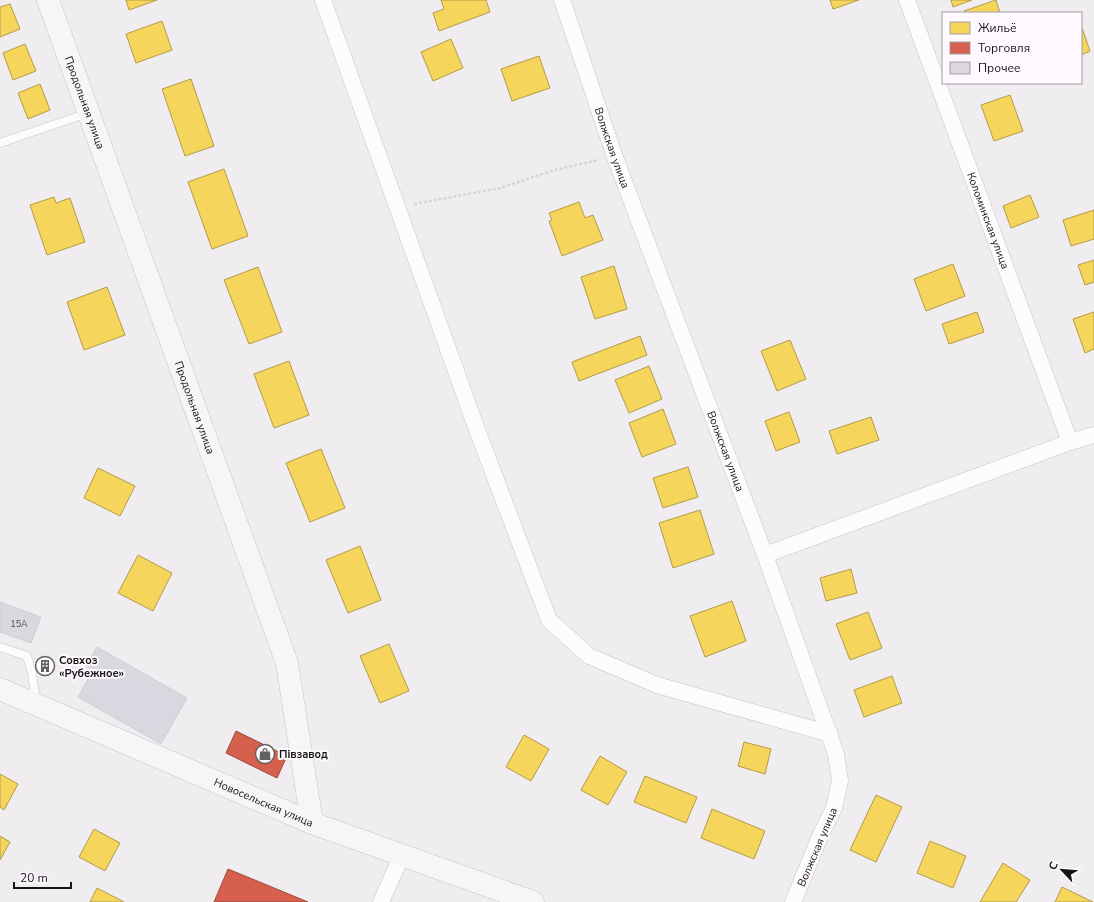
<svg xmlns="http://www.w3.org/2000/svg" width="1094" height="902" viewBox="0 0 1094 902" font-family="'Nunito Sans',sans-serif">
  <rect width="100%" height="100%" fill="#f0edf0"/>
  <g fill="#f6d55c" stroke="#b39b47">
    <path d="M126 0H157L129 10Z"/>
    <path d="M441 0H486L490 12 439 31 433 13 444 9Z"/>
    <path d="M830 0H859L833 9Z"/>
    <path d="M951 0H972L953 7Z"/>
    <path d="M996 0 1000 13H965L964 11Z"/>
    <path d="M10 4 20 29 0 37V7Z"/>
    <path d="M162 21 172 50 136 63 126 34Z"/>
    <path d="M1082 28 1090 51 1081 55V29Z"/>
    <path d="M451 39 463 68 433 81 421 52Z"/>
    <path d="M25 44 36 71 13 80 3 53Z"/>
    <path d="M539 56 550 88 512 101 501 69Z"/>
    <path d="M191 79 214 146 185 156 162 89Z"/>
    <path d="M40 84 50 110 28 119 18 93Z"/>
    <path d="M1010 95 1023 131 994 141 981 105Z"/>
    <path d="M224 169 248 236 212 249 188 182Z"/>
    <path d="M1030 195 1039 217 1011 228 1003 206Z"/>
    <path d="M54 197 56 203 70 198 85 242 47 255 30 205Z"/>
    <path d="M579 202 585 218 593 215 603 240 562 256 549 221 552 220 549 213Z"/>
    <path d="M1094 210V239L1071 246 1063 220Z"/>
    <path d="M1094 260V282L1085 285 1078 265Z"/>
    <path d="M953 264 965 296 926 311 914 279Z"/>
    <path d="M614 266 627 309 595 319 581 277Z"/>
    <path d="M258 267 282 332 249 344 224 280Z"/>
    <path d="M107 287 125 335 84 350 67 302Z"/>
    <path d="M977 312 984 332 949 344 942 324Z"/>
    <path d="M1094 312V349L1085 353 1073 319Z"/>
    <path d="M640 336 647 355 579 381 572 362Z"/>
    <path d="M790 340 806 379 777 391 761 351Z"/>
    <path d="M289 361 309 415 274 428 254 374Z"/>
    <path d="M649 366 662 399 629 413 615 380Z"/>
    <path d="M663 409 676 444 642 457 629 423Z"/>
    <path d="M789 412 800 442 776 451 765 421Z"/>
    <path d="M871 417 879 440 837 454 829 431Z"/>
    <path d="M321 449 345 508 310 522 286 463Z"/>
    <path d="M688 467 698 497 663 508 653 478Z"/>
    <path d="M98 468 135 486 120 516 84 498Z"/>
    <path d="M700 510 714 554 673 568 659 523Z"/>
    <path d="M360 546 381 600 348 613 326 560Z"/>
    <path d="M138 555 172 573 153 611 118 593Z"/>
    <path d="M851 569 857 593 826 601 820 578Z"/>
    <path d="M732 601 746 641 705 657 690 616Z"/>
    <path d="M868 612 882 648 850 660 836 624Z"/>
    <path d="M389 644 409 691 380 703 360 656Z"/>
    <path d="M892 676 902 703 864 717 854 690Z"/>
    <path d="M524 735 549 749 531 781 506 767Z"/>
    <path d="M744 742 771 749 765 774 738 766Z"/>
    <path d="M600 756 627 772 608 805 581 790Z"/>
    <path d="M0 774 18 784 4 810 0 807Z"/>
    <path d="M645 776 697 797 686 823 634 802Z"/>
    <path d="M876 795 902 807 876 862 850 850Z"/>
    <path d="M712 809 765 831 754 859 701 838Z"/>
    <path d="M94 829 120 843 105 871 79 857Z"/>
    <path d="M0 836 10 842 0 860Z"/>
    <path d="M930 841 966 856 953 888 917 873Z"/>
    <path d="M1003 863 1030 880 1016 902H980Z"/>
    <path d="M1062 887 1093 902H1055Z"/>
    <path d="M97 888 124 902H90Z"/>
  </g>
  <g fill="#d6604d" stroke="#9c4a3c">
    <path d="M236 731 287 756 277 778 226 753Z"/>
    <path d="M228 869 308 902H214Z"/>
  </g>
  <g fill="#dad7e1" stroke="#d0cfd1">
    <path d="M0 602 41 617 31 643 0 632Z"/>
    <path d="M97 647 187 698 161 744 78 697 93 670 86 666Z"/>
    <path d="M48 658 51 673 42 675 40 660Z"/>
  </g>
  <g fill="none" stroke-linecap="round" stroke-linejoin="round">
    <g stroke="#c5c3c5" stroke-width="9">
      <g id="lane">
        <path d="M0 143 88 113"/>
        <path d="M0 647 27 656 32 673 36 702"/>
      </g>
    </g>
    <g stroke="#c5c3c5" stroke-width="17">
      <g id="street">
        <path d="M323 0 476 427 549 620 589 656 657 685 830 734"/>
        <path id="s1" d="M562 0 616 160 765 555 836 754 840 781 834 808 821 834 793 902"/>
        <path id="s2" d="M907 0 1070 442"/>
        <path d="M765 555 1070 442 1094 435"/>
        <path d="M381 902 402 855"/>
      </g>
    </g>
    <g stroke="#c5c3c5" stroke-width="23">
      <g id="secondary">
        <path id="s3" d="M48 0 287 663 312 823"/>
        <path id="s4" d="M0 689 312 823 533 902"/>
      </g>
    </g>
    <path stroke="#d6d4d6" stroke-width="2.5" stroke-dasharray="3 2" stroke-linecap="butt" d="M414 204 500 188 554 170 598 160"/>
    <use href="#lane" stroke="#fdfcfd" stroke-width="8"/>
    <use href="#street" stroke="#fdfcfd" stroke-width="16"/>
    <use href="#secondary" stroke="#f8f5f6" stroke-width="22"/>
  </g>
  <defs>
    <g id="building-ring" transform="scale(1)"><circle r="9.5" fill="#fef9fe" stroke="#626162" stroke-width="1.5"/><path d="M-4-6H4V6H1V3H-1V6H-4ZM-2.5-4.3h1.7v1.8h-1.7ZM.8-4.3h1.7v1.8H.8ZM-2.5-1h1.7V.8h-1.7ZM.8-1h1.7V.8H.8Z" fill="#626162"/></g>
    <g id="shop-ring" transform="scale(1)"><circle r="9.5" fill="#fef9fe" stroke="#626162" stroke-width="1.5"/><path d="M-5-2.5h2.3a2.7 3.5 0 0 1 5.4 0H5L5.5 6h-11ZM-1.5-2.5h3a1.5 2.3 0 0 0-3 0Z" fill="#626162"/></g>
  </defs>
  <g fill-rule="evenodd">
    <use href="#building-ring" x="45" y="666"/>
    <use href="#shop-ring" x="265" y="754"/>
  </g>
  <g text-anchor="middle" stroke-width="4" stroke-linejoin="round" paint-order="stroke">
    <g font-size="9" fill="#49484b">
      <text x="19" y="627">15А</text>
    </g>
    <g font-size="11" fill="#161516" stroke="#fef9fe">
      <text dy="4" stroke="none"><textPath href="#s3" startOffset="109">Продольная улица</textPath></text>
      <text dy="4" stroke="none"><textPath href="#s1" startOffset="156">Волжская улица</textPath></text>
      <text dy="4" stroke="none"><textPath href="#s2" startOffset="235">Коломинская улица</textPath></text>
      <text dy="4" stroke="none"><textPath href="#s3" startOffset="433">Продольная улица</textPath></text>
      <text dy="4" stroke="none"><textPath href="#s1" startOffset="480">Волжская улица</textPath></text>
      <text dy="4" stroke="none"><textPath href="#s4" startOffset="287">Новосельская улица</textPath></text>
      <text transform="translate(817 847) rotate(-67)" y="4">Волжская улица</text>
    </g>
    <g font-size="11" font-weight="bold" fill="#161516" stroke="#fef9fe" text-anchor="start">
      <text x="59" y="664">Совхоз<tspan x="59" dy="13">«Рубежное»</tspan></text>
      <text x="279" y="758">Пiвзавод</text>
    </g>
  </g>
  <rect x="942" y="12" width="140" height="72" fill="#fef9fe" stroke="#a19ea1"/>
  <rect x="950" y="22" width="20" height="12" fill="#f6d55c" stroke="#a19ea1"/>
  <text x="978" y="32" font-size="12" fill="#161516">Жильё</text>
  <rect x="950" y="42" width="20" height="12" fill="#d6604d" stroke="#a19ea1"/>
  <text x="978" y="52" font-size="12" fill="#161516">Торговля</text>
  <rect x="950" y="62" width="20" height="12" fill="#dad7e1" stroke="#a19ea1"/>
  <text x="978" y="72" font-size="12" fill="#161516">Прочее</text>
  <g transform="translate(1062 870) rotate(296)" stroke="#fef9fe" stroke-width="3" paint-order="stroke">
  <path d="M0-3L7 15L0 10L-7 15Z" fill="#161516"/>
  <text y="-6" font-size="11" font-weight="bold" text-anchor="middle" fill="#161516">С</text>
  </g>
  <path d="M14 882v6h57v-6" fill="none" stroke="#161516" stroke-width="2"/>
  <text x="20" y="882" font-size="12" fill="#161516" stroke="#fef9fe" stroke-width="3" paint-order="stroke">20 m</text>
</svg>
